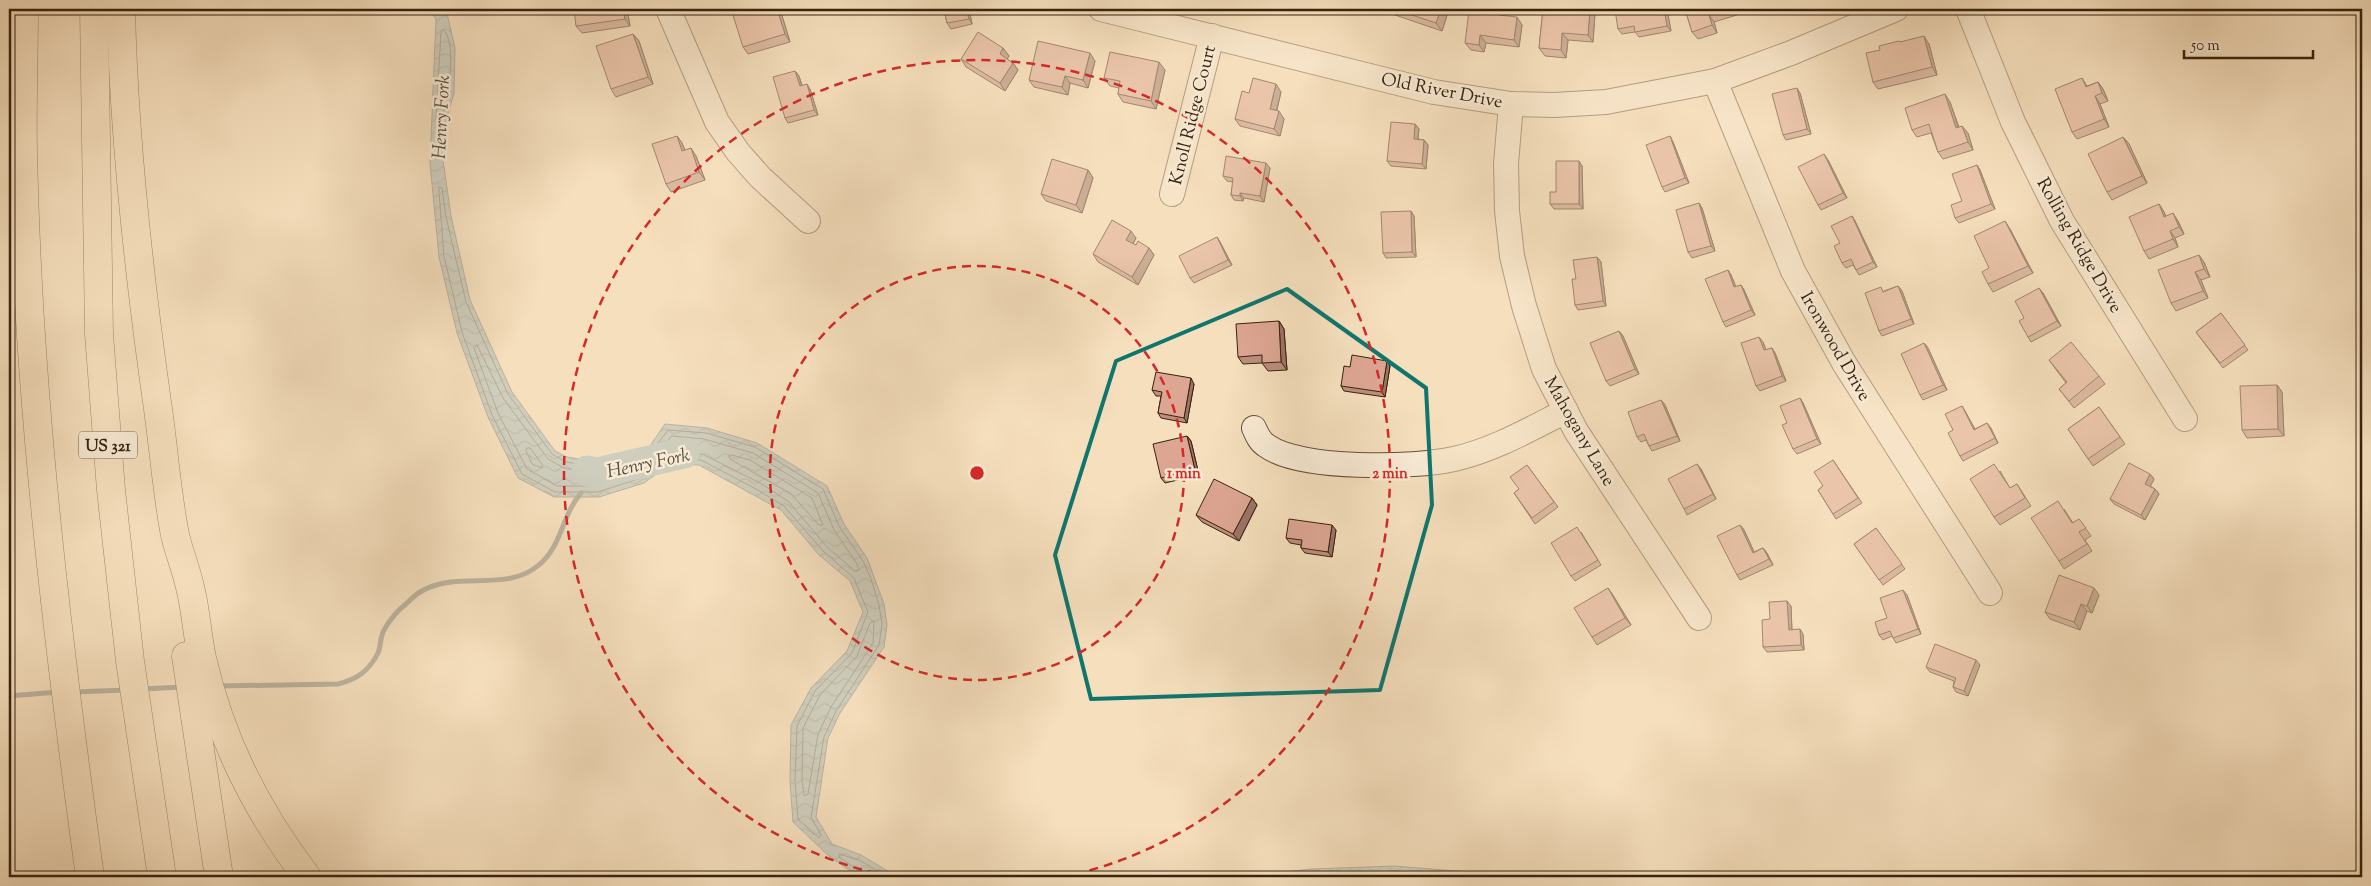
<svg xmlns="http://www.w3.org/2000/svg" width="2371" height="886" viewBox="0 0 2371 886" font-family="'Sorts Mill Goudy',serif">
  <defs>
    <pattern id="water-waves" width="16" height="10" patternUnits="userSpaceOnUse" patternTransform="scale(1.25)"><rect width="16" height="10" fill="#a1babc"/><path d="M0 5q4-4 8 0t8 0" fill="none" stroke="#849797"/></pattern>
  </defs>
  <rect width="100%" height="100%" fill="#f5dfbd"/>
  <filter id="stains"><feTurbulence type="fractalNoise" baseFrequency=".004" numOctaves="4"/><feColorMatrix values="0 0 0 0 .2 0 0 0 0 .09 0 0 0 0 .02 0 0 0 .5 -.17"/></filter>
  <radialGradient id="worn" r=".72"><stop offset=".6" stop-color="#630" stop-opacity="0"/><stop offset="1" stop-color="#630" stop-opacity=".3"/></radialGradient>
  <g fill="url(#water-waves)" stroke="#777e76">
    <path d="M428 9H446L455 48 454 93 445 124 443 160 451 216 470 300 512 392 555 451 567 457 621 466H641L652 443 665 424 707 428 757 443 827 486 844 524 867 558 884 604 887 625 884 647 840 713 828 738 816 817 832 844 861 855 898 877H859L830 857 793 822 790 781 791 725 811 688 847 651 863 612 850 581 819 555 781 510 699 465 670 464 644 483 599 497H554L518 478 488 417 457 333 439 257 430 163 436 19Z"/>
    <path d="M1394 866 1532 877H1240L1311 869Z"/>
  </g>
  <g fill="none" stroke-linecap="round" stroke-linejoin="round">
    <g stroke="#6c6e65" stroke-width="1">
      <path d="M444 30C458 47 447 100 441 121L439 122 436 120 441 32Z"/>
      <path d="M439 187 442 188 446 217 466 302 508 394 552 454 566 462 620 471H641L645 469 656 446 668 430 706 433 755 447 823 489 839 526 863 561 871 579 879 605 882 624 879 645 836 711 824 737 811 817 821 835 819 838 798 819 795 781 797 726 815 691 852 653 868 612 854 578 823 551 784 506 756 489 701 460 669 459 641 478 598 492H555L522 474 492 415 462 332 444 256Z"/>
      <path d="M477 345 503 398 548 459 564 468 612 476 614 480 597 486H557L527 469 498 413 474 348Z"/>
      <path d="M672 436 704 439 753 453 818 493 834 530 857 564 859 570 855 571 827 547 788 501 760 483 702 454H661L662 449Z"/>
      <path d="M527 448H530L542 464V468L532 464 526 451Z"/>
      <path d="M732 455 750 460 812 498 823 525H819L791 494 730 459 729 456Z"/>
      <path d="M874 622 873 643 831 707 818 734 808 794 804 796 802 780 803 728 820 695 857 656 870 623Z"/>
      <path d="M861 877 859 871 839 857V854L859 860 888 877"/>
      <path d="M1288 877 1394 871 1454 877"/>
    </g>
    <g stroke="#777e76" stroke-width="5">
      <path d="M216 686 338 684C357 679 369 671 378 653 381 646 380 637 384 630 389 621 397 611 406 604 410 600 415 595 420 592 457 569 507 594 540 564 562 545 562 515 581 493"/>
      <path d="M142 689 183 687"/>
      <path d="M74 692 126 690"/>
      <path d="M9 696 58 692"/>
    </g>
    <path stroke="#a1babc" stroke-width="31" d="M587 471 597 473 684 453"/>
    <g stroke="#66523a" stroke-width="26">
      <g id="minor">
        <path d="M668 9 717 122 738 152 760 177 808 221"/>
        <path d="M1101 9 1434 92 1511 104 1554 105 1606 102 1715 81 1791 53 1896 9"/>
        <path d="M1968 9 2013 122 2062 221 2185 419"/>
        <path d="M1715 81 1793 271 1844 363 1990 593"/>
        <path d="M1511 104 1506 164 1507 211 1512 256 1524 306 1544 369 1576 431 1699 618"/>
        <path d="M1172 194 1212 36"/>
        <path d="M1254 428C1257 435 1260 442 1267 446 1300 470 1415 468 1454 459 1494 450 1530 429 1566 411"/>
      </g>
    </g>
    <g stroke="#37230e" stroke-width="29">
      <g id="highway">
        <path d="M24 9C24 57 22 105 23 153 28 396 57 637 90 877"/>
        <path d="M94 9 99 334 111 490 130 661 162 877"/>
        <path d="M121 9C124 143 139 276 158 409 164 451 167 494 175 535 179 552 186 569 190 587 196 610 197 635 202 658 220 738 258 813 307 877"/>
        <path d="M186 656 219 877"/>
      </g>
    </g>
    <use href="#minor" stroke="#f8ead4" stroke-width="24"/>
    <use href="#highway" stroke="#f5dfbd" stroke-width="28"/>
  </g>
  <g fill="#be8f7e" stroke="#37230e">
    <path d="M627 9 630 26 582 33 576 26Z"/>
    <path d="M780 9 790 42 748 54 743 47Z"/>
    <path d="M944 9H969L972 24 951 29 947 23Z"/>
    <path d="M1391 9H1449L1442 31 1395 15Z"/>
    <path d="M1484 9H1506L1505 16 1522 25 1519 47 1486 43 1484 52 1471 50 1465 43 1484 12Z"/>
    <path d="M1543 9 1595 13 1593 42 1568 40 1566 58 1545 56 1539 48Z"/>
    <path d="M1620 9H1667L1671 31 1639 37 1635 32 1622 34 1618 29Z"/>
    <path d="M1685 9H1735L1737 15 1714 22 1717 33 1698 39 1692 32Z"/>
    <path d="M633 34 639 41 653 84 616 97 611 89Z"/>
    <path d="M1900 42 1929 44 1937 75 1878 89 1873 82 1880 50Z"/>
    <path d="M1003 48 1009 56 1007 59 1013 63 1018 70 1005 91 966 67 961 59Z"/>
    <path d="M1095 61 1088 88 1070 83 1068 95 1034 87 1029 80Z"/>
    <path d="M1165 70 1156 109 1123 102 1118 94 1119 88 1110 86 1104 78Z"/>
    <path d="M795 71 799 76 802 85 810 89 818 115 788 123 785 118Z"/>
    <path d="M2082 78 2087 86 2098 82 2103 89 2108 101 2100 104 2109 127 2077 139 2072 132Z"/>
    <path d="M1281 92 1277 110 1284 119 1280 136 1240 126 1235 119 1249 93Z"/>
    <path d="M1800 93 1811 134 1786 140 1783 135Z"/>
    <path d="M1950 102 1959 127 1968 133 1973 150 1943 159 1938 152 1931 133 1917 137 1912 130Z"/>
    <path d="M1415 124 1419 129 1418 139 1424 140 1428 145 1426 169 1391 166 1387 161Z"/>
    <path d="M677 136 682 143 685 150 696 156 705 180 671 192 666 184Z"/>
    <path d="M1670 136 1673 142 1689 183 1665 192 1662 187Z"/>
    <path d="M2123 137 2129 144 2147 183 2112 200 2107 192Z"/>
    <path d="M1828 160 1847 198 1821 210 1818 205Z"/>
    <path d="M1579 161 1582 166 1583 209H1554L1550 204 1556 192Z"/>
    <path d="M1977 165 1980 170 1995 209 1959 223 1955 218Z"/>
    <path d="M1270 168 1264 202 1244 198 1243 201 1234 200 1231 195 1233 182 1227 181 1223 176Z"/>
    <path d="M1088 170 1093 178 1082 213 1046 201 1041 194Z"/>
    <path d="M1699 203 1702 208 1715 251 1692 258 1688 252Z"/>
    <path d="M2159 204 2164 212 2166 216 2178 221 2184 234 2175 238 2178 247 2149 259 2144 251Z"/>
    <path d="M1411 211 1414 216 1416 257 1386 258 1383 253Z"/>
    <path d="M1852 216 1855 221 1877 267 1859 275 1853 265 1846 268 1842 263 1840 243Z"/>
    <path d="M2010 229 2033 273 1993 292 1988 284 1989 268Z"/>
    <path d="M1217 237 1220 242 1232 265 1194 283 1190 278Z"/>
    <path d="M1136 238 1133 244 1136 245 1149 248 1154 255 1138 285 1098 262 1093 254Z"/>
    <path d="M1597 257 1601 262 1606 306 1578 310 1575 305 1576 279Z"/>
    <path d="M2204 262 2210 277 2201 280 2208 298 2176 311 2171 303Z"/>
    <path d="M1728 270 1731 275 1736 287 1741 285 1744 290 1755 315 1726 327 1723 322Z"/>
    <path d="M1898 286 1902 291 1914 324 1882 336 1879 331 1884 291Z"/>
    <path d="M2043 293 2061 326 2031 342 2028 337 2024 318Z"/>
    <path d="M2221 313 2248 350 2223 368 2196 332Z"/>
    <path d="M1279 321 1284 329 1287 370 1268 371 1262 363 1243 364 1238 357Z"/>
    <path d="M1619 331 1623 336 1639 374 1610 386 1606 381Z"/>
    <path d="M1763 342 1766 350 1772 348 1775 353 1786 381 1760 391 1756 386Z"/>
    <path d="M1924 343 1928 348 1947 390 1923 400 1920 395Z"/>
    <path d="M2049 360 2099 376 2105 384 2074 408 2059 389 2066 383Z"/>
    <path d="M1387 361 1390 366 1385 397 1344 391 1341 386 1350 367Z"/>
    <path d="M1194 384 1187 423 1161 418 1158 413 1161 396H1156L1152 390Z"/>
    <path d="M2277 385 2282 392 2284 436 2247 438 2242 430Z"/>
    <path d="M1800 398 1803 403 1821 444 1797 454 1793 449 1787 423Z"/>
    <path d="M1661 400 1665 405 1680 441 1652 451 1649 446 1646 440 1641 442 1637 437Z"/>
    <path d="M1962 406 1975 429 1987 423 1998 443 1963 461 1960 456 1953 430Z"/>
    <path d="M2099 407 2125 444 2093 466 2068 429Z"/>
    <path d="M1187 436 1191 441 1199 475 1165 483 1161 478Z"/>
    <path d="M1833 460 1862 503 1836 519 1818 490 1823 486Z"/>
    <path d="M1527 465 1558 507 1535 524 1514 493 1519 489Z"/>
    <path d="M1701 469 1716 499 1687 515 1684 509Z"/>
    <path d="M2000 471 2010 488 2017 484 2031 506 2000 525 1994 517Z"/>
    <path d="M2150 474 2154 479 2150 486 2155 489 2159 494 2145 520 2114 504 2110 499Z"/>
    <path d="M1252 498 1257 505 1239 541 1202 522 1196 515Z"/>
    <path d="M2064 509 2073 523 2084 526 2091 536 2085 540 2092 551 2064 569 2059 561Z"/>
    <path d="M1740 525 1744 530 1754 552 1763 548 1767 553 1773 565 1740 580 1737 575Z"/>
    <path d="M1876 528 1905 569 1883 585 1854 544Z"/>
    <path d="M1336 530 1332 557 1305 553 1301 548V545L1290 543 1286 538Z"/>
    <path d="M1581 532 1601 565 1575 581 1571 576Z"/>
    <path d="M1608 588 1631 625 1597 645 1592 637Z"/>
    <path d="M1907 595 1921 634 1896 643 1892 636 1883 640 1879 635Z"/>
    <path d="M2099 595 2092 613 2087 611 2080 630 2050 619 2045 612Z"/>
    <path d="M1791 606 1792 630 1803 634 1804 650 1767 652 1763 647 1770 619Z"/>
    <path d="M1980 665 1968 696 1956 692 1953 687 1954 681 1930 672 1926 667Z"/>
  </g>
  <g fill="#9b7467" stroke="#37230e">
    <path d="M623 9H627L630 26 625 19Z"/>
    <path d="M777 9H780L790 42 785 34Z"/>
    <path d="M966 9H969L972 24 969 19Z"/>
    <path d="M1441 9H1449L1442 31 1436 23Z"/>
    <path d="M1499 9H1506L1504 23 1499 15Z"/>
    <path d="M1590 9H1592L1595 13 1593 42 1588 35Z"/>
    <path d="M1664 9H1667L1671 31 1667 26Z"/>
    <path d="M1709 15 1714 22 1717 33 1712 25Z"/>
    <path d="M1517 17 1522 25 1519 47 1514 40Z"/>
    <path d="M1562 33 1568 40 1566 58 1561 50Z"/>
    <path d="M633 34 639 41 653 84 648 77Z"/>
    <path d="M1480 35 1486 43 1484 52 1479 45Z"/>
    <path d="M1924 36 1929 44 1937 75 1932 67Z"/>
    <path d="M1003 48 1009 56 1005 62 1000 54Z"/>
    <path d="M1090 53 1095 61 1088 88 1083 80Z"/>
    <path d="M1159 62 1165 70 1156 109 1151 101Z"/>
    <path d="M1013 63 1018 70 1005 91 1000 83Z"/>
    <path d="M795 71 799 76 803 91 800 86Z"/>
    <path d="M1065 76 1070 83 1068 95 1062 87Z"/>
    <path d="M2098 82 2103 89 2108 101 2102 93Z"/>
    <path d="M807 84 810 89 818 115 814 110Z"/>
    <path d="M1276 84 1281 92 1275 116 1270 109Z"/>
    <path d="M1797 88 1800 93 1811 134 1807 129Z"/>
    <path d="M1945 94 1950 102 1961 136 1956 128Z"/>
    <path d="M2095 96 2100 104 2109 127 2104 119Z"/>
    <path d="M1279 111 1284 119 1280 136 1274 129Z"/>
    <path d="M1415 124 1419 129 1417 144 1414 139Z"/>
    <path d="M1962 126 1968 133 1973 150 1968 142Z"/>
    <path d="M677 136 682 143 688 158 682 151Z"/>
    <path d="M1670 136 1673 142 1689 183 1685 178Z"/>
    <path d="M2123 137 2129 144 2147 183 2142 176Z"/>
    <path d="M1424 140 1428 145 1426 169 1422 164Z"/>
    <path d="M691 148 696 156 705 180 699 172Z"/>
    <path d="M1824 154 1828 160 1847 198 1843 193Z"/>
    <path d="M1579 161 1582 166 1583 209 1579 204Z"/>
    <path d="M1266 163 1270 168 1264 202 1260 196Z"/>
    <path d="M1977 165 1980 170 1995 209 1991 204Z"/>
    <path d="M1088 170 1093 178 1082 213 1076 205Z"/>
    <path d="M1240 193 1244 198 1243 201 1240 196Z"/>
    <path d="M1699 203 1702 208 1715 251 1711 246Z"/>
    <path d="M2159 204 2164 212 2169 225 2164 217Z"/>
    <path d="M1411 211 1414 216 1416 257 1412 252Z"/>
    <path d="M2173 213 2178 221 2184 234 2179 227Z"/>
    <path d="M1852 216 1855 221 1877 267 1873 262Z"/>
    <path d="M2005 221 2010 229 2033 273 2028 266Z"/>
    <path d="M1131 231 1136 238 1131 247 1126 240Z"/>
    <path d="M2170 231 2175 238 2178 247 2173 239Z"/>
    <path d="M1217 237 1220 242 1232 265 1228 260Z"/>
    <path d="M1149 248 1154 255 1138 285 1132 277Z"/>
    <path d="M2199 255 2204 262 2210 277 2204 269Z"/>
    <path d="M1597 257 1601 262 1606 306 1603 301Z"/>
    <path d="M1728 270 1731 275 1738 292 1734 287Z"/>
    <path d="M2195 272 2201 280 2208 298 2203 291Z"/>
    <path d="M1741 285 1744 290 1755 315 1751 310Z"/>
    <path d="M1898 286 1902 291 1914 324 1911 319Z"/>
    <path d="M2039 288 2043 293 2061 326 2057 321Z"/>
    <path d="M1279 321 1284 329 1287 370 1281 362Z"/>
    <path d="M1619 331 1623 336 1639 374 1635 369Z"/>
    <path d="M1759 337 1763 342 1768 355 1764 350Z"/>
    <path d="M1924 343 1928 348 1947 390 1943 385Z"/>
    <path d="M1772 348 1775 353 1786 381 1782 376Z"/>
    <path d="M1387 361 1390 366 1385 397 1382 392Z"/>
    <path d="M1191 378 1194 384 1187 423 1184 418Z"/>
    <path d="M2277 385 2282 392 2284 436 2278 429Z"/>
    <path d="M1800 398 1803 403 1821 444 1817 439Z"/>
    <path d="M1661 400 1665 405 1680 441 1677 436Z"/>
    <path d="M1962 406 1965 411 1978 435 1974 430Z"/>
    <path d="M1987 423 1991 428 1998 443 1995 438Z"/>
    <path d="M1187 436 1191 441 1199 475 1195 470Z"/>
    <path d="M1697 464 1701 469 1716 499 1713 494Z"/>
    <path d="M2150 474 2154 479 2149 489 2145 484Z"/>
    <path d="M2155 489 2159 494 2145 520 2141 515Z"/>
    <path d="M1252 498 1257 505 1239 541 1233 534Z"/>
    <path d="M1332 525 1336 530 1332 557 1328 552Z"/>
    <path d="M1740 525 1744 530 1757 558 1753 553Z"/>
    <path d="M1763 548 1767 553 1773 565 1769 559Z"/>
    <path d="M1608 588 1613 595 1631 625 1625 618Z"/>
    <path d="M2094 588 2099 595 2092 613 2087 606Z"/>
    <path d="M1903 590 1907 595 1921 634 1918 629Z"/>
    <path d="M1787 601 1791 606 1792 635 1789 630Z"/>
    <path d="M2081 604 2087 611 2080 630 2074 622Z"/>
    <path d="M1800 629 1803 634 1804 650 1801 645Z"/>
    <path d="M1976 660 1980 665 1968 696 1964 691Z"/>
  </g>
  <g fill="#dda693" stroke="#37230e">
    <path d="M574 9H623L625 19 576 26Z"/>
    <path d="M731 9H777L785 34 743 47Z"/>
    <path d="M944 9H966L969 19 947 23Z"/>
    <path d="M1394 9H1441L1436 23Z"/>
    <path d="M1484 9H1499V15L1517 17 1514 40 1480 35 1479 45 1465 43 1469 10 1484 12Z"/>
    <path d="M1543 9H1590L1588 35 1562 33 1561 50 1539 48Z"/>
    <path d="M1620 9H1664L1667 26 1635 32 1634 26 1618 29 1615 10Z"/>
    <path d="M1685 9H1727L1709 15 1712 25 1692 32Z"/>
    <path d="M978 32 1003 48 1000 54 1013 63 1000 83 961 59Z"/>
    <path d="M633 34 648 77 611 89 596 46Z"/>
    <path d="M1924 36 1932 67 1873 82 1866 53 1880 50 1879 46 1899 41 1900 42Z"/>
    <path d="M1038 41 1090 53 1083 80 1065 76 1062 87 1029 80Z"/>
    <path d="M1110 52 1159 62 1151 101 1118 94 1120 81 1104 78Z"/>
    <path d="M795 71 800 86 807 84 814 110 785 118 773 77Z"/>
    <path d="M1253 78 1276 84 1270 109 1279 111 1274 129 1235 119 1242 91 1249 93Z"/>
    <path d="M2082 78 2086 87 2098 82 2102 93 2095 96 2104 119 2072 132 2055 89Z"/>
    <path d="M1797 88 1807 129 1783 135 1772 94Z"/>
    <path d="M1945 94 1956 128 1962 126 1968 142 1938 152 1929 124 1912 130 1905 108Z"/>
    <path d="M1391 122 1415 124 1414 139 1424 140 1422 164 1387 161Z"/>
    <path d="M677 136 682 151 691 148 699 172 666 184 652 144Z"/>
    <path d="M1670 136 1685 178 1662 187 1646 145Z"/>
    <path d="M2123 137 2142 176 2107 192 2088 154Z"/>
    <path d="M1824 154 1843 193 1818 205 1798 167Z"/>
    <path d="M1226 156 1266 163 1260 196 1240 193V196L1231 195 1233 178 1223 176Z"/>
    <path d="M1052 159 1088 170 1076 205 1041 194Z"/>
    <path d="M1556 161H1579V204H1550V192H1556Z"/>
    <path d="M1977 165 1991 204 1955 218 1951 205 1962 201 1952 174Z"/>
    <path d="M1699 203 1711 246 1688 252 1676 210Z"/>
    <path d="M2159 204 2164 217 2173 213 2179 227 2170 231 2173 239 2144 251 2129 217Z"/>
    <path d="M1411 211 1412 252 1383 253 1381 212Z"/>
    <path d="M1852 216 1873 262 1856 270 1851 259 1842 263 1834 246 1840 243 1831 226Z"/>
    <path d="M1112 220 1131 231 1126 240 1136 245 1138 241 1149 248 1132 277 1093 254Z"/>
    <path d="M2005 221 2028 266 1988 284 1982 272 1989 268 1974 236Z"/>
    <path d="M1217 237 1228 260 1190 278 1179 256Z"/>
    <path d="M2199 255 2204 269 2195 272 2203 291 2171 303 2158 270Z"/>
    <path d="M1597 257 1603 301 1575 305 1572 279H1576L1573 260Z"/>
    <path d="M1728 270 1734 287 1741 285 1751 310 1723 322 1705 279Z"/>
    <path d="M1898 286 1911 319 1879 331 1865 293 1881 287 1883 292Z"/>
    <path d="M2039 288 2057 321 2028 337 2019 321 2024 318 2015 301Z"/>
    <path d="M2221 313 2245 345 2220 363 2196 332Z"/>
    <path d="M1279 321 1281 362 1262 363V355L1238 357 1236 324Z"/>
    <path d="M1619 331 1635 369 1606 381 1590 343Z"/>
    <path d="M1759 337 1764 350 1772 348 1782 376 1756 386 1741 343Z"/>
    <path d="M2071 342 2099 376 2069 401 2059 389 2067 382 2049 360Z"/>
    <path d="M1924 343 1943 385 1920 395 1901 354Z"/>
    <path d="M1352 355 1387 361 1382 392 1341 386 1344 366 1350 367Z"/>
    <path d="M1156 372 1191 378 1184 418 1158 413 1162 392 1152 390Z"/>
    <path d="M2277 385 2278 429 2242 430 2240 386Z"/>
    <path d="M1800 398 1817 439 1793 449 1782 425 1787 423 1780 406Z"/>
    <path d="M1661 400 1677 436 1649 446 1644 434 1637 437 1628 412Z"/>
    <path d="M1962 406 1974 430 1987 423 1995 438 1960 456 1948 433 1953 430 1945 414Z"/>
    <path d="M2099 407 2120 437 2088 459 2068 429Z"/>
    <path d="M1187 436 1195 470 1161 478 1153 444Z"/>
    <path d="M1833 460 1858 498 1833 514 1818 490 1823 486 1814 472Z"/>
    <path d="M2129 463 2150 474 2145 484 2155 489 2141 515 2110 499Z"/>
    <path d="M1697 464 1713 494 1684 509 1668 479Z"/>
    <path d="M1994 464 2010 488 2017 484 2025 498 1994 517 1970 479Z"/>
    <path d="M1527 465 1554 502 1532 518 1514 493 1519 489 1510 477Z"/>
    <path d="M1214 479 1252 498 1233 534 1196 515Z"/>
    <path d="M2058 501 2072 523 2079 519 2086 528 2079 532 2087 544 2059 561 2031 518Z"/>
    <path d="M1289 519 1332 525 1328 552 1301 548 1302 540 1286 538Z"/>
    <path d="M1740 525 1753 553 1763 548 1769 559 1737 575 1717 536Z"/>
    <path d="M1577 527 1598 560 1571 576 1551 543Z"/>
    <path d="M1876 528 1902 564 1879 580 1854 544Z"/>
    <path d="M2059 575 2094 588 2087 606 2081 604 2074 622 2045 612Z"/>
    <path d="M1608 588 1625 618 1592 637 1574 608Z"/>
    <path d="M1903 590 1918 629 1893 638 1890 631 1879 635 1875 622 1887 618 1880 598Z"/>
    <path d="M1787 601 1789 630 1800 629 1801 645 1763 647 1762 620 1770 619 1769 602Z"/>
    <path d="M1935 644 1976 660 1964 691 1953 687 1956 678 1926 667Z"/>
  </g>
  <path d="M0 0H2371V886H0ZM1287 289 1426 388 1432 505 1380 690 1091 699 1055 555 1116 361Z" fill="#f5dfbd" fill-opacity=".55" fill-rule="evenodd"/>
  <path fill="none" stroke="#0f766e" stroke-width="4" stroke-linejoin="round" d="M1287 289 1426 388 1432 505 1380 690 1091 699 1055 555 1116 361Z"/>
  <g fill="none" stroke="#d62828" stroke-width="2.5" stroke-dasharray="9 6">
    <circle cx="977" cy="473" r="207"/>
    <path d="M891 877A413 413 0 1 1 1063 877"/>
  </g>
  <g text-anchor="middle" stroke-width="5" stroke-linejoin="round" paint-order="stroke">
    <rect fill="#f8ead4" stroke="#715f49" stroke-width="1" x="79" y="431.5" width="58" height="27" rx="4"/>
    <g font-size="16" font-weight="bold" fill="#37230e">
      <text x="108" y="451">US 321</text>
    </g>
    <g font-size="18" fill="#37230e" stroke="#f8ead4">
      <text transform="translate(1442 90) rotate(11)" y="6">Old River Drive</text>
      <text transform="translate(1192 115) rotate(-76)" y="6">Knoll Ridge Court</text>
      <text transform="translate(2080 245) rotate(60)" y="6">Rolling Ridge Drive</text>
      <text transform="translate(1836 346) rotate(60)" y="6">Ironwood Drive</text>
      <text transform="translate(1580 431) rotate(60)" y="6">Mahogany Lane</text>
    </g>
    <g font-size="19" font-style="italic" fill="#575042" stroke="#f8ead4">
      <text transform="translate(440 117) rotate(-87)" y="7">Henry Fork</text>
      <text transform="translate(648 462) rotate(-12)" y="7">Henry Fork</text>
    </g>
  </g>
  <circle cx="977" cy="473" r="8" fill="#d62828" stroke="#f8ead4" stroke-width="2.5"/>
  <g font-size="15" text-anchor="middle" font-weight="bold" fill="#d62828" stroke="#f8ead4" stroke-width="5" stroke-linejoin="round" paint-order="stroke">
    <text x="1184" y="478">1 min</text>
    <text x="1390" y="478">2 min</text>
  </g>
  <rect width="2371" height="886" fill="none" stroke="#f5dfbd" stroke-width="30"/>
  <rect x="10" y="10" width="2351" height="866" fill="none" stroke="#37230e" stroke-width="2.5"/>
  <rect x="15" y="15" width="2341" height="856" fill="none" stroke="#37230e"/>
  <path d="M2184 50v8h129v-8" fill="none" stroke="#37230e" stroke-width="2.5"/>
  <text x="2191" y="50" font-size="15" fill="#37230e" stroke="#f8ead4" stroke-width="4" paint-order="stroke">50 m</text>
  <rect width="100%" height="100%" filter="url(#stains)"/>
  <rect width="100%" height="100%" fill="url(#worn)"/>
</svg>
